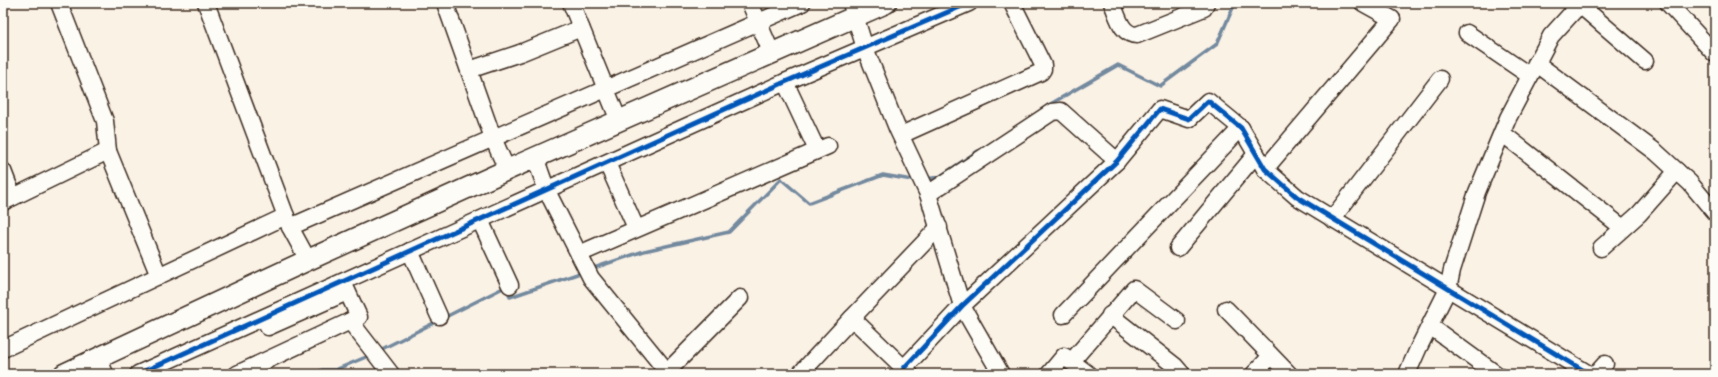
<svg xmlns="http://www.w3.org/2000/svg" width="1718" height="377" viewBox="0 0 1718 377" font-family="Delius,sans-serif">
  <rect width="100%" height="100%" fill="#fbf2e6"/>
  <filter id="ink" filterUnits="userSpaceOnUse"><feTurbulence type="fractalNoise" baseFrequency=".025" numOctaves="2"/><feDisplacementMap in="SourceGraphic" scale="8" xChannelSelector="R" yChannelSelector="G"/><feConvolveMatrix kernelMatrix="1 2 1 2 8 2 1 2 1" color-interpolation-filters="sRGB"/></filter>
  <g filter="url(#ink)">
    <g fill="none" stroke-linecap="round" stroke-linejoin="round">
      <g stroke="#73899e" stroke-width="3.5">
        <path d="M1047 106 1118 65 1160 86 1217 44 1235 3"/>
        <path d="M926 179 939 177 978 151"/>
        <path d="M591 269 644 251 729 232 781 179 809 203 883 175 918 181"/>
        <path d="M378 351 507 286 510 297 583 272"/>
        <path d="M314 374 322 370H335L366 357"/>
      </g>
      <g stroke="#3b2a1e" stroke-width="19">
        <g id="minor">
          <path d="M59 3 105 121 108 151 159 276"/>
          <path d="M206 3 290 227 308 260"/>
          <path d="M445 3 493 138 507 170"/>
          <path d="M571 3 619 121"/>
          <path d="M750 3 772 54"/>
          <path d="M851 3 865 48 897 128 928 194 962 306 1001 374"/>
          <path d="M1112 3C1118 16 1121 35 1137 35L1204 8 1206 3"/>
          <path d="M1668 3 1715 54"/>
          <path d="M1580 5 1645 61"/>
          <path d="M1467 33 1530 76"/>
          <path d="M1536 63 1656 152 1690 183 1715 213"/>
          <path d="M469 70 520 53 581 28"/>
          <path d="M785 82 817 150"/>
          <path d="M1502 133 1623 228"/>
          <path d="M901 135 1041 72 1043 69V65L1012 3"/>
          <path d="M535 157 547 191 591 278 669 374"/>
          <path d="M607 163 636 228"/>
          <path d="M1265 169 1392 19 1363 3"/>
          <path d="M3 171 13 197"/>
          <path d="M928 194 1052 112 1061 111 1117 161"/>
          <path d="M3 202 108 151"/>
          <path d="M1332 219 1440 79"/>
          <path d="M480 220 510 285"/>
          <path d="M290 227 802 3"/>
          <path d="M1178 248 1256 154"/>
          <path d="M1601 248 1639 214 1677 171"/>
          <path d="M410 251 439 316"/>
          <path d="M579 254 828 146"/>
          <path d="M1226 309 1289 374"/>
          <path d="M1063 315 1241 128"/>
          <path d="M1110 315 1175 366 1182 374"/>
          <path d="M350 321 391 374"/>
          <path d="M1430 326 1496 374"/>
          <path d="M268 327 347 292"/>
          <path d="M3 349 286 216"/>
          <path d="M99 359 105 374"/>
          <path d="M1071 362 1134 289 1177 321"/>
          <path d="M904 368 962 306 1117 161 1160 109 1189 119 1208 101 1241 128 1265 169 1297 197 1589 374"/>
          <path d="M138 374 785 82 969 3"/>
          <path d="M237 374 359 317 343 282"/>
          <path d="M665 374 740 298"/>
          <path d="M800 374 852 318"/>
          <path d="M910 374 852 318 939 227"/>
          <path d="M1049 374 1064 356 1088 374"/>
          <path d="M1254 374 1271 356"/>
          <path d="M1407 374 1418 349 1448 289 1452 270 1477 192 1508 118 1551 36 1581 3"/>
          <path d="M1596 374 1605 364"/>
        </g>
      </g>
      <g stroke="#3b2a1e" stroke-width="23">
        <path id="major" d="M64 374 308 260 507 170 886 3"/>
      </g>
      <use href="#minor" stroke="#fdfcf7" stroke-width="16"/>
      <use href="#major" stroke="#fdfcf7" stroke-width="20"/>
      <g stroke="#fdfcf7" stroke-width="8">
        <g id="cycleway">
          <path d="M904 368 962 306 1117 161 1160 109 1189 119 1208 101 1241 128 1265 169 1297 197 1589 374"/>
          <path d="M138 374 785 82 969 3"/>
        </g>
      </g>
      <use href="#cycleway" stroke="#0057b8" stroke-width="5"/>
    </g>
  </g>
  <rect width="1718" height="377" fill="none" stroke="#fdfcf7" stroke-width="16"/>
  <rect x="8" y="8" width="1702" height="361" fill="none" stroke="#3b2a1e" stroke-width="1.5" filter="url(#ink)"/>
</svg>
